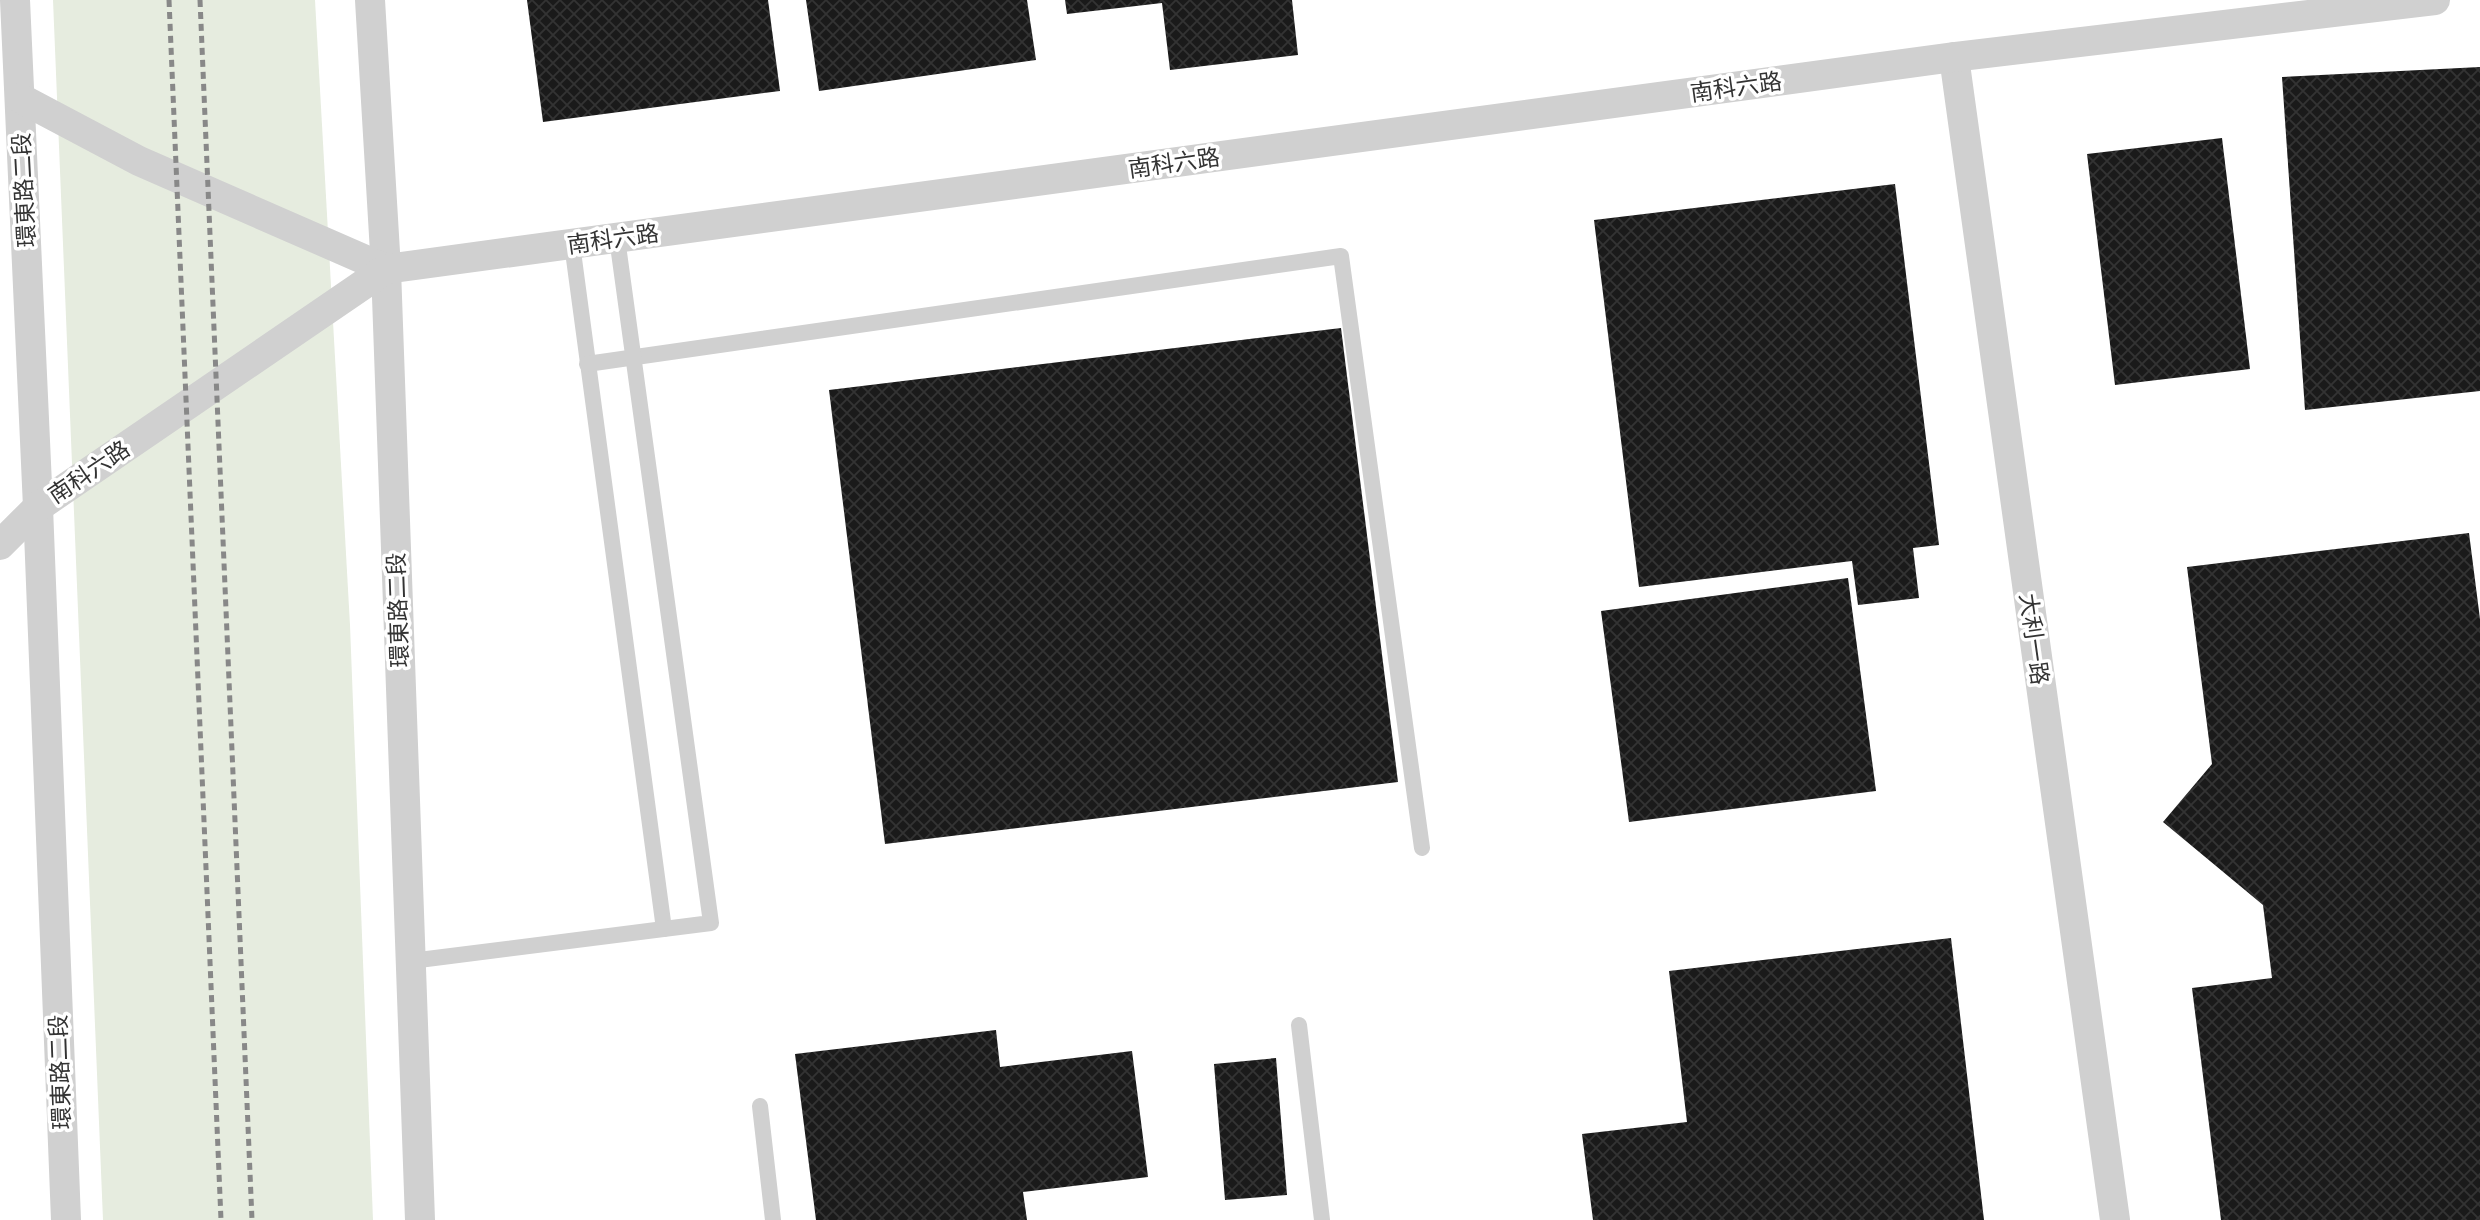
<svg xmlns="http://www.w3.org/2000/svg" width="2480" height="1220" viewBox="0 0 2480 1220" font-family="'Roboto Condensed','Noto Sans TC',sans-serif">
  <defs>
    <pattern id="building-cross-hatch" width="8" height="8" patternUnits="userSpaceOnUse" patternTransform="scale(1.75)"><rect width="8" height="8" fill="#1a1a1a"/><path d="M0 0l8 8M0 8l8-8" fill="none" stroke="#333"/></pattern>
  </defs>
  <rect width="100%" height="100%" fill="#fff"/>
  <path fill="#e6ecdf" d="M53 0H315L350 625 373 1220H103Z"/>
  <g fill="url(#building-cross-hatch)">
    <path d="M527 0H768L780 91 543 122Z"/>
    <path d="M806 0H1027L1036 60 819 91Z"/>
    <path d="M1065 0H1292L1298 55 1170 70 1162 3 1067 14Z"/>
    <path d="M2480 67V391L2305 410 2282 77Z"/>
    <path d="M2222 138 2250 369 2115 385 2087 154Z"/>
    <path d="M1895 184 1939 545 1913 548 1919 598 1858 605 1852 561 1639 587 1594 220Z"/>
    <path d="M1341 328 1398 782 885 844 829 390Z"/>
    <path d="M2469 533 2480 619V1220H2221L2192 988 2272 978 2263 905 2163 822 2212 764 2187 567Z"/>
    <path d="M1848 578 1876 791 1629 822 1601 611Z"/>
    <path d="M1951 938 1984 1220H1593L1582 1134 1687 1122 1669 971Z"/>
    <path d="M996 1030 1000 1067 1132 1051 1148 1177 1023 1192 1027 1220H816L795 1054Z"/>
    <path d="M1276 1058 1287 1195 1225 1200 1214 1064Z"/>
  </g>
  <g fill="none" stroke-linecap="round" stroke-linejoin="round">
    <g stroke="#d0d0d0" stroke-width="16">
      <path d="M572 244 664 929"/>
      <path d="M587 364 1341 256 1422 848"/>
      <path d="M411 961 711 923 617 238"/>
      <path d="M1299 1025 1322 1220"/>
      <path d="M760 1106 773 1220"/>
    </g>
    <g stroke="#d0d0d0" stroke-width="30">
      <path d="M15 0 38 507 66 1220"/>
      <path d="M370 0 386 269 420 1220"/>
      <path d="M1954 57 2115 1220"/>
      <path d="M20 98 139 161 386 269"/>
      <path d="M0 545 38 507 386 269 1954 57 2435 0"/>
    </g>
    <g stroke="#888" stroke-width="5" stroke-dasharray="7 5" stroke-linecap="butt">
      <path d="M169 0 221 1220"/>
      <path d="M200 0 252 1220"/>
    </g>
  </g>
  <g text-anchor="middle" stroke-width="7" stroke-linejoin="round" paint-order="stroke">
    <g font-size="23" fill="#333" stroke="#fff">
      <text transform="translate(1736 87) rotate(-8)" y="8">南科六路</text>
      <text transform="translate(1174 163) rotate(-8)" y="8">南科六路</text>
      <text transform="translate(24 190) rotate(-93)" y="8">環東路二段</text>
      <text transform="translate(613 239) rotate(-8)" y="8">南科六路</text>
      <text transform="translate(89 472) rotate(-34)" y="8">南科六路</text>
      <text transform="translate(398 610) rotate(-92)" y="8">環東路二段</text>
      <text transform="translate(2034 639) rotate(82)" y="8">大利一路</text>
      <text transform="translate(60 1072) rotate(-92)" y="8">環東路二段</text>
    </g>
  </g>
</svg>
